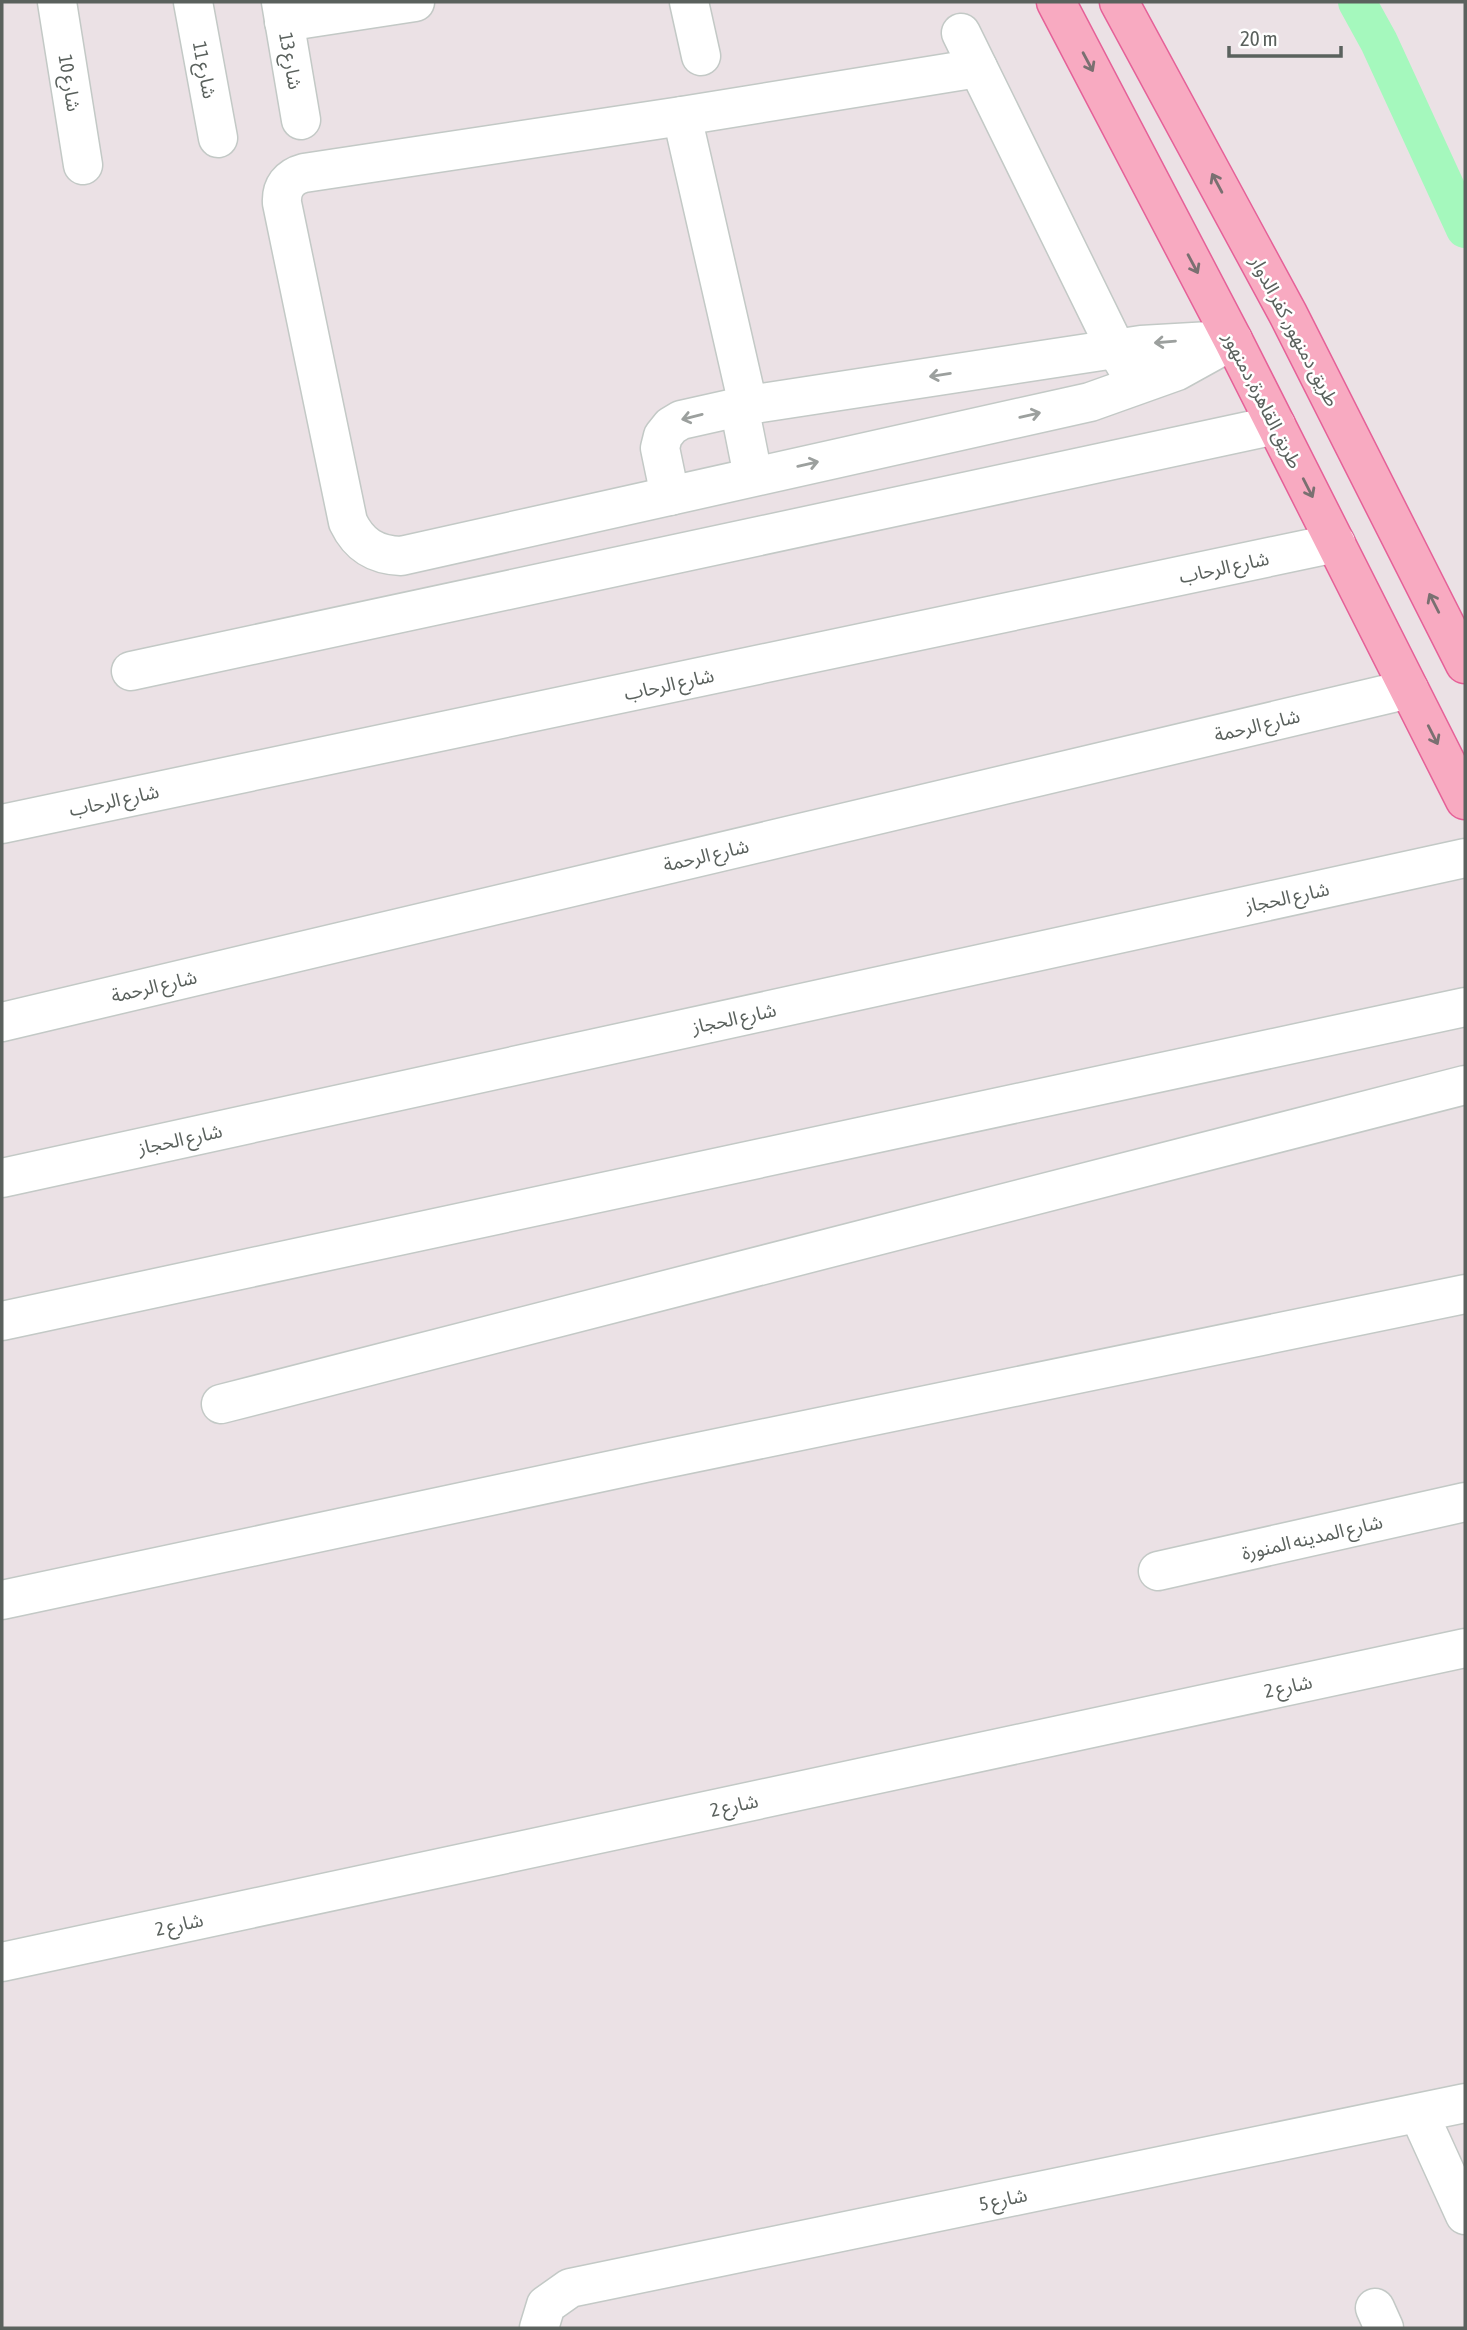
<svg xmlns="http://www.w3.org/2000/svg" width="1467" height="2330" viewBox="0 0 1467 2330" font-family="'Asap Condensed','Noto Sans Arabic',sans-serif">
  <rect width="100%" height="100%" fill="#ebe1e5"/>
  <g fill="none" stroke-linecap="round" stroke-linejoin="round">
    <path stroke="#a5f8bd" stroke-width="38" d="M1357 2 1379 42 1465 229"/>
    <g stroke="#c3c9c6" stroke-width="41">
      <g id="minor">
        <path d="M57 2 83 165"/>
        <path d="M193 2 218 138"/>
        <path d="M281 2 301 120"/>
        <path d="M689 2 701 56"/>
        <path d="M284 22 415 2"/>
        <path d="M961 33 1116 349 1128 369"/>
        <path d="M978 68 682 116 304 173C289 177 281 187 282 203L348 522C359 545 375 555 401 556L1090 402 1177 371 1233 340"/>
        <path d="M682 116 748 405"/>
        <path d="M739 406 753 476"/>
        <path d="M670 496 660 448 663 436 671 426 681 420 748 405 1141 345 1228 340"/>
        <path d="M131 671 1276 425"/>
        <path d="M2 824 1336 543"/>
        <path d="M2 1022 1409 689"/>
        <path d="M2 1178 1465 858"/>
        <path d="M2 1321 1465 1007"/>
        <path d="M221 1404 1465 1085"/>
        <path d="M1158 1571 1465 1502"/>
        <path d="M2 1600 645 1463 1465 1294"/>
        <path d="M2 1962 1465 1648"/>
        <path d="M1419 2114 1465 2215"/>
        <path d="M1375 2308 1384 2328"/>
        <path d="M539 2328 546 2305 570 2288 1465 2103"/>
      </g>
    </g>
    <g stroke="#e56198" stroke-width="41">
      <g id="major">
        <path d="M1056 2 1233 340 1465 800"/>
        <path d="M1119 2 1288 314 1465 664"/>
      </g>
    </g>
    <use href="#minor" stroke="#fff" stroke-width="38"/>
    <use href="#major" stroke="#f8aac1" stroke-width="38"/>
  </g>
  <defs><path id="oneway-shaft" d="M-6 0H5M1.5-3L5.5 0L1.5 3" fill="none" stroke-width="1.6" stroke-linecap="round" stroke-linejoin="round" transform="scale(1.75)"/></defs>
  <g stroke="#7a7071">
    <use href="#oneway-shaft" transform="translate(1088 62) rotate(62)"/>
    <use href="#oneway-shaft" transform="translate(1217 183) rotate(-118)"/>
    <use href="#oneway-shaft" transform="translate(1193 264) rotate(62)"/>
    <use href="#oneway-shaft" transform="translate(1308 488) rotate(63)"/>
    <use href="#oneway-shaft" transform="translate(1434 603) rotate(-117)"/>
    <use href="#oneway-shaft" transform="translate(1433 735) rotate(63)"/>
  </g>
  <g stroke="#9ca09e">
    <use href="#oneway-shaft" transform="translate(1165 342) rotate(175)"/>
    <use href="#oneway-shaft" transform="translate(940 375) rotate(171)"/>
    <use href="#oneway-shaft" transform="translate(1030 415) rotate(-13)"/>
    <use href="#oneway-shaft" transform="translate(692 417) rotate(166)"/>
    <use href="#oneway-shaft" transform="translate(808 464) rotate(-13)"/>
  </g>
  <g text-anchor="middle" stroke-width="5" stroke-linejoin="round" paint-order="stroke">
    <g font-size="19" fill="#5a615d" stroke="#fff">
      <text transform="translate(291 61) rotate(80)" y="7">شارع 13</text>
      <text transform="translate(205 70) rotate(79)" y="7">شارع 11</text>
      <text transform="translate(70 83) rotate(81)" y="7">شارع 10</text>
      <text transform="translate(1295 331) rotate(62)" y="7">طريق دمنهور, كفر الدوار</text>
      <text transform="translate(1263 400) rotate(63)" y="7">طريق القاهرة, دمنهور</text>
      <text transform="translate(1224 567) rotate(-12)" y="7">شارع الرحاب</text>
      <text transform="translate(669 684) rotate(-12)" y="7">شارع الرحاب</text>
      <text transform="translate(1257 725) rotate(-13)" y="7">شارع الرحمة</text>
      <text transform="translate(114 800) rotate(-12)" y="7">شارع الرحاب</text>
      <text transform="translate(706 855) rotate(-13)" y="7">شارع الرحمة</text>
      <text transform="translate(1287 897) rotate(-12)" y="7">شارع الحجاز</text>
      <text transform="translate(154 986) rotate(-13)" y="7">شارع الرحمة</text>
      <text transform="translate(734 1018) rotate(-12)" y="7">شارع الحجاز</text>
      <text transform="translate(180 1139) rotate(-12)" y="7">شارع الحجاز</text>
      <text transform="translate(1312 1537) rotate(-13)" y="7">شارع المدينه المنورة</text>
      <text transform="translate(1288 1686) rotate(-12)" y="7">شارع 2</text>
      <text transform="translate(734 1805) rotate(-12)" y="7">شارع 2</text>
      <text transform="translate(179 1924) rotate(-12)" y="7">شارع 2</text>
      <text transform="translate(1003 2199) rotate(-12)" y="7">شارع 5</text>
    </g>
  </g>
  <rect width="1467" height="2330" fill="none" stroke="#5a615d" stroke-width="7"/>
  <path d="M1229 46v10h112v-10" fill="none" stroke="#5a615d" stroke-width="3.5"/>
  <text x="1240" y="46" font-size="21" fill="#5a615d" stroke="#ffffff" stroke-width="5" paint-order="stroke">20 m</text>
</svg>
